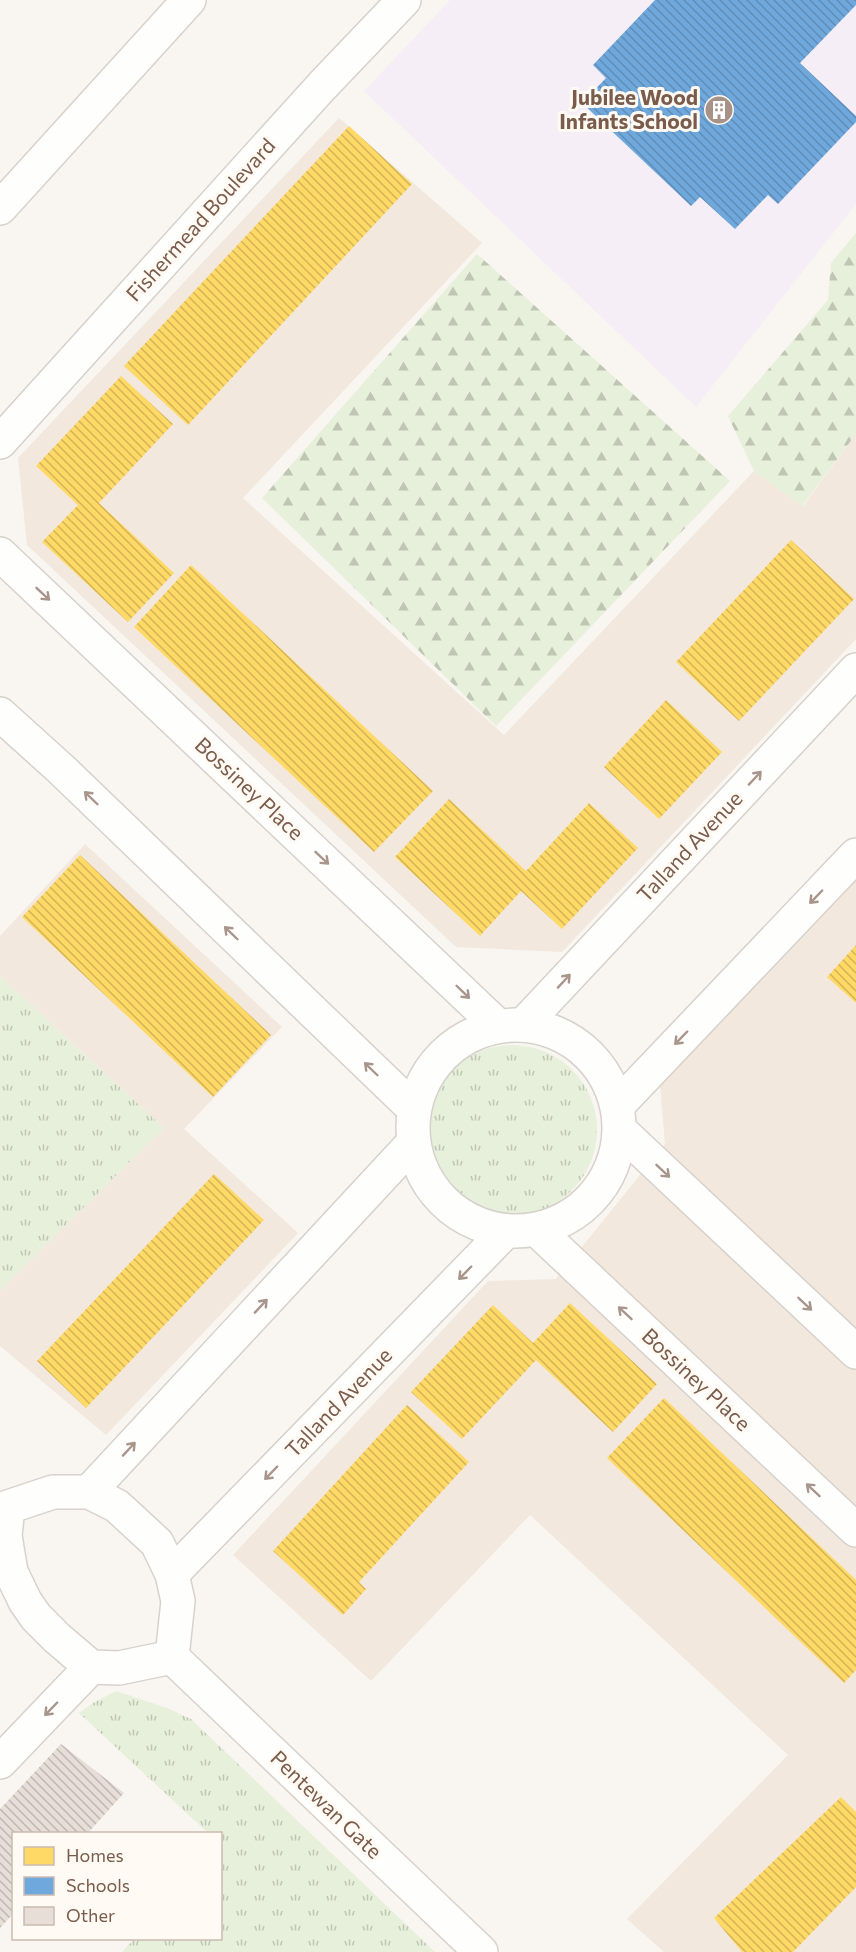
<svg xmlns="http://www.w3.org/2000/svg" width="856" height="1952" viewBox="0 0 856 1952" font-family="Commissioner,sans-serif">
  <defs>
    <pattern id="grass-tufts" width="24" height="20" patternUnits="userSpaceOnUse" patternTransform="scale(1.5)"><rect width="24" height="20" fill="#e7f0db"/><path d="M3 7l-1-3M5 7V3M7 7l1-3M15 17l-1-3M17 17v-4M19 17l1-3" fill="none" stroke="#c0c6b4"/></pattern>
    <pattern id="forest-firs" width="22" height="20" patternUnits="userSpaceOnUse" patternTransform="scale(1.5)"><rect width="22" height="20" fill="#e7f0db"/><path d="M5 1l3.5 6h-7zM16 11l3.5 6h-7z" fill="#c0c6b4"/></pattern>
    <pattern id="homes-back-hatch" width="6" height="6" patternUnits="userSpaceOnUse" patternTransform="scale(1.5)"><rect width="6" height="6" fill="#ffd966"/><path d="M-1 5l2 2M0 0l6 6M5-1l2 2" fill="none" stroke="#d3b356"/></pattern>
    <pattern id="schools-back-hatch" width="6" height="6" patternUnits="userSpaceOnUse" patternTransform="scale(1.5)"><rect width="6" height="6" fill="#6fa8dc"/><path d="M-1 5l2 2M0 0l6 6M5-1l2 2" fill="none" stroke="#608cb5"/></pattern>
    <pattern id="building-back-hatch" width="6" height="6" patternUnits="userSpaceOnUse" patternTransform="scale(1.5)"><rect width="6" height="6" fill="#e6ded7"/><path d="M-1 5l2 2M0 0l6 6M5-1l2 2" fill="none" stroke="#bfb7b1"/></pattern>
  </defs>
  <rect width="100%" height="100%" fill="#f9f5f0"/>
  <g fill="#f2e8de">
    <path d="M339 118 482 243 243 498 504 735 754 471 803 506 856 434V639L562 952 456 947 27 545 18 458Z"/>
    <path d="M85 844 282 1027 184 1129 298 1233 106 1435 0 1346V1290L164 1128 0 976V936Z"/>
    <path d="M856 879V1952H664L627 1919 788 1755 530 1515 371 1681 233 1555 488 1281 556 1279 665 1144 660 1085Z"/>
  </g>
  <path fill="#f6eef6" d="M450 0H856V204L696 407 364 91Z"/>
  <g fill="url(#grass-tufts)">
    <path d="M0 976 164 1128 0 1290Z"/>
    <circle cx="512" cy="1130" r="85"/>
    <path d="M116 1691 167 1708 191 1719 435 1952H122L134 1939 220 1938V1834L208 1833 79 1713 93 1703Z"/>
  </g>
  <g fill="url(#forest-firs)">
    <path d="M856 233V434L802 506 754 471 728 416 828 300 831 263Z"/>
    <path d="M477 254 730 481 496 726 262 498Z"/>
  </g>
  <g fill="url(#homes-back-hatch)">
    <path d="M349 126 412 184 188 425 124 366Z"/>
    <path d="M121 376 173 424 99 503 174 573 128 622 42 542 78 505 36 466Z"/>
    <path d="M791 540 854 599 739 721 676 662Z"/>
    <path d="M191 565 433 791 374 852 134 627Z"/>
    <path d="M666 700 722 752 659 819 604 767Z"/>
    <path d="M449 799 526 871 589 803 638 848 562 929 521 891 480 936 395 857Z"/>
    <path d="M80 855 271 1035 213 1097 22 917Z"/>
    <path d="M856 945V1003L827 977Z"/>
    <path d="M214 1174 264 1220 86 1408 37 1361Z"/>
    <path d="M570 1303 657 1384 613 1432 536 1360 462 1439 411 1392 493 1305 533 1343Z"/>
    <path d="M664 1398 856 1580V1670L844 1683 607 1458Z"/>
    <path d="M407 1405 469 1462 359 1582 366 1589 343 1615 273 1551Z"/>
    <path d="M841 1797 856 1812V1887L793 1952H742L714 1918Z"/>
  </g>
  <path fill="url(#schools-back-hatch)" d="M655 0H856V5L800 63 856 116V122L778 204 768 195 735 229 700 197 691 206 582 103 606 78 593 65Z"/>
  <path fill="url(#building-back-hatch)" d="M61 1744 124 1793 87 1834H14V1913L0 1928V1809Z"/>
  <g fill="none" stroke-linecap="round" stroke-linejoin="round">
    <g stroke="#d7d1cb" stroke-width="36">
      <g id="street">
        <path d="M0 442 322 86 404 0"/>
        <path d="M0 554 497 1025"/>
        <path d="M0 714 62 770 414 1109"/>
        <path d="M524 1024 856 670"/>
        <circle cx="516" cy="1128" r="103"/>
        <path d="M618 1105 856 855"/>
        <path d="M621 1131 856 1352"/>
        <path d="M537 1230 856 1530"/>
        <path d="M89 1492 413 1143"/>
        <path d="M172 1574 506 1231"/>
        <path d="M0 1762 91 1667"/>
      </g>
    </g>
    <g stroke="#d9d2cb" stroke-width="36">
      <g id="secondary">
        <path d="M0 208 189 0"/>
        <path d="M53 1492H89L117 1506 157 1543 172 1574 178 1601 172 1657 119 1668 91 1667 57 1638 36 1617 25 1601 11 1572 5 1536 8 1507Z"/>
        <path d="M172 1657 481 1952"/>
      </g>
    </g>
    <use href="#street" stroke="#fefefd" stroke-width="33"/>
    <use href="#secondary" stroke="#fefefd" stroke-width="33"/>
  </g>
  <defs><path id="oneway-shaft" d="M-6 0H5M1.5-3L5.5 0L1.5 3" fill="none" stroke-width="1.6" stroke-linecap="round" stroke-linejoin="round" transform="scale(1.5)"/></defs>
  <g stroke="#a8958b">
    <use href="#oneway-shaft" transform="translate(43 594) rotate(43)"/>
    <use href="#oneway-shaft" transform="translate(755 778) rotate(-47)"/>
    <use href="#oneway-shaft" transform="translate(91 798) rotate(-136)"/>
    <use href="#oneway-shaft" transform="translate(322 858) rotate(43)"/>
    <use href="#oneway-shaft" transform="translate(816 897) rotate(134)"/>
    <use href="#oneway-shaft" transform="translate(231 933) rotate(-136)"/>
    <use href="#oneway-shaft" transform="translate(564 981) rotate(-47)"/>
    <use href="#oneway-shaft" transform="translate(463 992) rotate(44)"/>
    <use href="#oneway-shaft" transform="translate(681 1038) rotate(134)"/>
    <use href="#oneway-shaft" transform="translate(371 1069) rotate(-136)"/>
    <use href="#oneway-shaft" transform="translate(663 1171) rotate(43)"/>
    <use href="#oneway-shaft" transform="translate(465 1273) rotate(134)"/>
    <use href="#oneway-shaft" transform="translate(805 1304) rotate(43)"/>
    <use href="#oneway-shaft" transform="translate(261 1306) rotate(-47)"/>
    <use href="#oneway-shaft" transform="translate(625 1313) rotate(-137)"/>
    <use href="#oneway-shaft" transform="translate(129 1449) rotate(-47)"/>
    <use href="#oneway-shaft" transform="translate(271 1473) rotate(134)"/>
    <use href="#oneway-shaft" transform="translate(813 1490) rotate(-137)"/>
    <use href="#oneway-shaft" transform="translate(51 1709) rotate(134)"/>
  </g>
  <defs>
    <g id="building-disc" transform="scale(1.5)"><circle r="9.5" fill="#a69286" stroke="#fffaf3"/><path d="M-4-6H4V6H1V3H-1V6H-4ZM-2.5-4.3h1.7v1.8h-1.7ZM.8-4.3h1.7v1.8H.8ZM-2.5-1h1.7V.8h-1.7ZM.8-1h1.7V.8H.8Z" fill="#fff"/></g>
  </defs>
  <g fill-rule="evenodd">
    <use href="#building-disc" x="719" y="110"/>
  </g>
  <g text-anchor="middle" stroke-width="6" stroke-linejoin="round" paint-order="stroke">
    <g font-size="21" font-weight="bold" fill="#7a5c4d" stroke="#fffaf3" text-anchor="end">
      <text x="698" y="105">Jubilee Wood<tspan x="698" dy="24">Infants School</tspan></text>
    </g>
    <g font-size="21" fill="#7a5c4d" stroke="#fffaf3">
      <text transform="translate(201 220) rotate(-48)" y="7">Fishermead Boulevard</text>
      <text transform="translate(249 789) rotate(43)" y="7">Bossiney Place</text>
      <text transform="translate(690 847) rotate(-47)" y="7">Talland Avenue</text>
      <text transform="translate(696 1380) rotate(43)" y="7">Bossiney Place</text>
      <text transform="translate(339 1403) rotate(-46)" y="7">Talland Avenue</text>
      <text transform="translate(326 1805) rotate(44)" y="7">Pentewan Gate</text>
    </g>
  </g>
  <rect x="12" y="1832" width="210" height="108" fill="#fffaf3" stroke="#cabbb1" stroke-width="1.5"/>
  <rect x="24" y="1847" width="30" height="18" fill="#ffd966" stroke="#cabbb1" stroke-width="1.5"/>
  <text x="66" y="1862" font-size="18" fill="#7a5c4d">Homes</text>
  <rect x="24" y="1877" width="30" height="18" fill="#6fa8dc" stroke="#cabbb1" stroke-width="1.5"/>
  <text x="66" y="1892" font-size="18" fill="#7a5c4d">Schools</text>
  <rect x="24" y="1907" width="30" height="18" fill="#e6ded7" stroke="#cabbb1" stroke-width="1.5"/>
  <text x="66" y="1922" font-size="18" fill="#7a5c4d">Other</text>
</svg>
